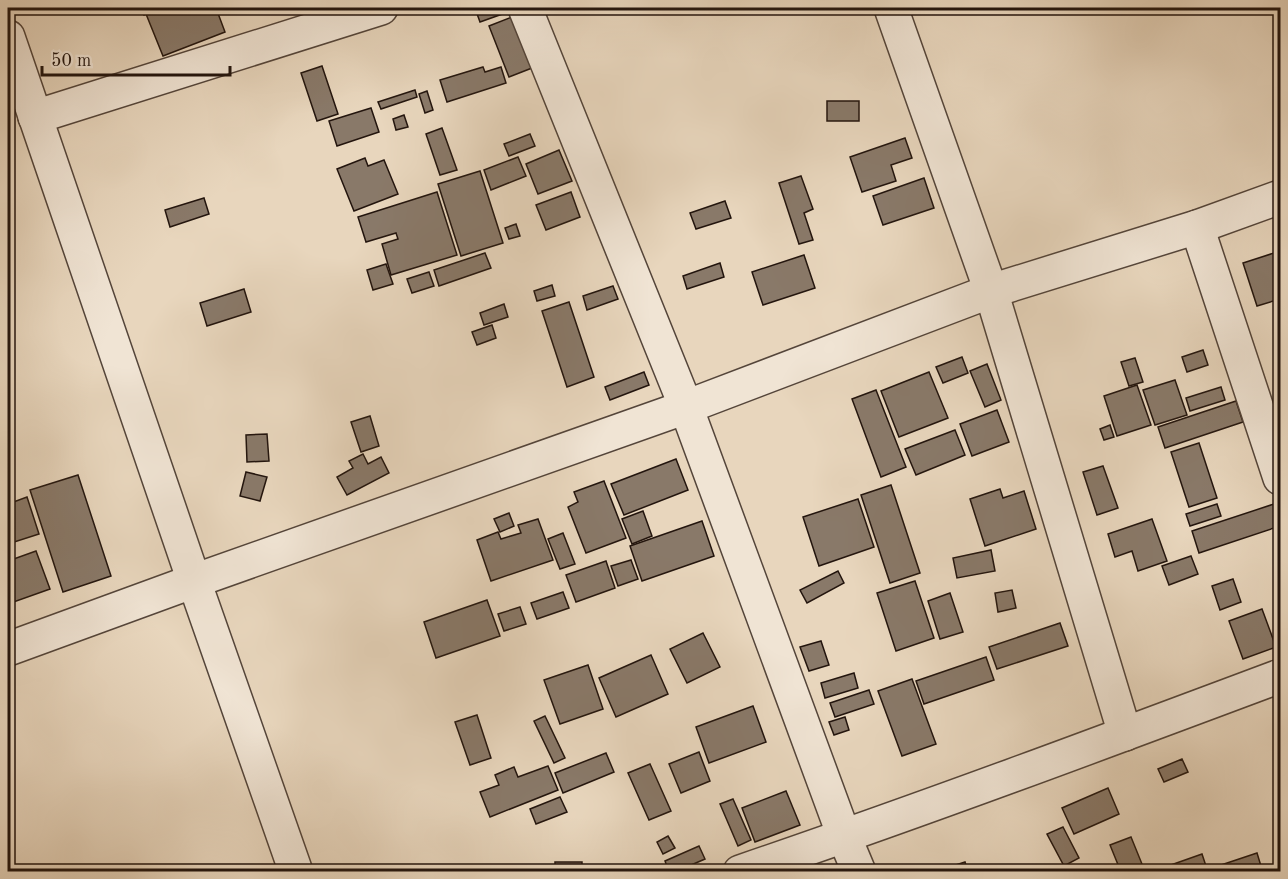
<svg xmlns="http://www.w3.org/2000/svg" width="1288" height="879" viewBox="0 0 1288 879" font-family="'Old Standard TT',serif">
  <rect width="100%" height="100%" fill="#e8d6bd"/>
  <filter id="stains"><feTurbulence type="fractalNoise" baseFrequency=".00333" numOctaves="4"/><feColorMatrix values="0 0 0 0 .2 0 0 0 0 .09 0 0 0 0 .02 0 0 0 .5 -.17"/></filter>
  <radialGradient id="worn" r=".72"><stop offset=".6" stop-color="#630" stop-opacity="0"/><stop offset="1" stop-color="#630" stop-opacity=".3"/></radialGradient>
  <g fill="#897969" stroke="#23150e" stroke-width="1.5">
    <path d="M141 8H161L144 15Z"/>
    <path d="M163 8H216L225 32 163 56 146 14Z"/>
    <path d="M485 8H506L508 12 480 22 476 11Z"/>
    <path d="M512 17 532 68 509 77 489 26Z"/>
    <path d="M322 66 338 114 317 121 301 73Z"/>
    <path d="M483 67 485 72 501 67 506 83 447 102 440 80Z"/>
    <path d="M415 90 417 97 381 109 378 102Z"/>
    <path d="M427 91 433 110 425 113 419 94Z"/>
    <rect x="827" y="101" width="32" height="20"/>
    <path d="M371 108 379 132 337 146 329 121Z"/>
    <path d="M404 115 408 127 396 130 393 119Z"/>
    <path d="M442 128 457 170 440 175 426 134Z"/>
    <path d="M530 134 535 146 509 156 504 144Z"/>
    <path d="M905 138 912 158 891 165 896 181 862 192 850 157Z"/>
    <path d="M559 150 572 181 538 194 526 164Z"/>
    <path d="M518 157 526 176 491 190 484 170Z"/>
    <path d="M365 158 368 166 384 160 398 194 354 211 337 169Z"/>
    <path d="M480 171 503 243 461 256 438 184Z"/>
    <path d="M801 176 813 209 804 213 813 240 799 244 779 183Z"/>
    <path d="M924 178 934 208 883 225 873 196Z"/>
    <path d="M437 192 457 255 391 275 382 244 398 239 396 233 366 242 358 217Z"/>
    <path d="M571 192 580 217 546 230 536 205Z"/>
    <path d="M204 198 209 214 170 227 165 210Z"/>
    <path d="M725 201 731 218 696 229 690 213Z"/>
    <path d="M516 224 520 236 509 239 505 228Z"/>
    <path d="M1280 251V299L1257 306 1243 263Z"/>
    <path d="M485 253 491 268 439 286 434 270Z"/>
    <path d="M804 255 815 288 763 305 752 272Z"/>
    <path d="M720 263 724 277 687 289 683 276Z"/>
    <path d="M386 264 393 284 373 290 367 270Z"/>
    <path d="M429 272 434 286 412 293 407 279Z"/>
    <path d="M552 285 555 296 537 301 534 291Z"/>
    <path d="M613 286 618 299 587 310 583 296Z"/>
    <path d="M244 289 251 312 207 326 200 303Z"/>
    <path d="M569 302 594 377 567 387 542 311Z"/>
    <path d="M504 304 508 317 484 325 480 313Z"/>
    <path d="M492 325 496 338 477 345 472 332Z"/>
    <path d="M1203 350 1208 365 1187 372 1182 357Z"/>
    <path d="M962 357 968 373 943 383 936 367Z"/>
    <path d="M1135 358 1143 382 1129 386 1121 362Z"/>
    <path d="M987 364 1001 400 985 407 970 371Z"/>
    <path d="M644 372 649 385 610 400 605 387Z"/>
    <path d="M929 372 948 418 899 437 881 391Z"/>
    <path d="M1175 380 1187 415 1155 425 1143 390Z"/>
    <path d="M1137 385 1151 425 1117 436 1104 396Z"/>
    <path d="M1221 387 1225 400 1190 411 1186 398Z"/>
    <path d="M876 390 906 467 881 477 852 399Z"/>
    <path d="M1236 401 1243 422 1165 448 1158 427Z"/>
    <path d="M997 410 1009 442 972 456 960 424Z"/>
    <path d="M370 416 379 446 361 452 351 422Z"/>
    <path d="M1110 425 1114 437 1104 440 1100 429Z"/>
    <path d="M955 430 965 455 916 475 905 449Z"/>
    <path d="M267 434 269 461 247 462 246 435Z"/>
    <path d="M1199 443 1217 498 1189 507 1171 452Z"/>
    <path d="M363 454 368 464 381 457 389 473 347 495 337 477 353 468 349 461Z"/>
    <path d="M676 459 688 490 624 515 611 484Z"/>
    <path d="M1103 466 1118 508 1097 515 1083 472Z"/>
    <path d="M246 472 267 477 260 501 240 496Z"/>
    <path d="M78 475 111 576 63 592 30 490Z"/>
    <path d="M604 481 626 538 586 553 568 507 578 502 574 492Z"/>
    <path d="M891 485 920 573 890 583 861 495Z"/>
    <path d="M1000 489 1003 498 1024 491 1036 529 985 546 970 499Z"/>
    <path d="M27 497 39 534 8 544V504Z"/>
    <path d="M858 499 874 547 819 566 803 517Z"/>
    <path d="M1217 504 1221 516 1190 526 1186 514Z"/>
    <path d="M1274 504 1280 526 1199 553 1192 531Z"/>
    <path d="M643 511 652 536 632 544 622 519Z"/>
    <path d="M509 513 514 526 500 532 494 519Z"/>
    <path d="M538 519 553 560 491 581 477 540 498 532 501 539 521 533 518 525Z"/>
    <path d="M1152 519 1167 561 1138 571 1132 551 1115 557 1108 534Z"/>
    <path d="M702 521 714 556 642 581 630 546Z"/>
    <path d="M563 533 575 564 560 569 548 539Z"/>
    <path d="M991 550 995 571 957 578 953 558Z"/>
    <path d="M36 551 50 589 8 604V561Z"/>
    <path d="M1191 556 1198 574 1169 585 1162 566Z"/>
    <path d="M631 560 638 579 618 586 611 566Z"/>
    <path d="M606 561 615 588 576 602 566 575Z"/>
    <path d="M838 571 844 583 807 603 800 590Z"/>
    <path d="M1233 579 1241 602 1220 610 1212 586Z"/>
    <path d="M915 581 934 638 896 651 877 593Z"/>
    <path d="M1012 590 1016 608 998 612 995 593Z"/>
    <path d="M563 592 569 608 537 619 531 603Z"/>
    <path d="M950 593 963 632 940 639 928 601Z"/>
    <path d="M487 600 500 636 436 658 424 622Z"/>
    <path d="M520 607 526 624 504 631 498 614Z"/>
    <path d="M1262 609 1276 647 1243 659 1229 621Z"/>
    <path d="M1060 623 1068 646 997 669 989 647Z"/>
    <path d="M703 633 720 667 687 683 670 649Z"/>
    <path d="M821 641 829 665 809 671 800 647Z"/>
    <path d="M651 655 668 694 616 717 599 678Z"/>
    <path d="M986 657 994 680 924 704 916 681Z"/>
    <path d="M588 665 603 709 560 724 544 680Z"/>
    <path d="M854 673 858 688 825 698 821 683Z"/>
    <path d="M912 679 936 744 902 756 878 691Z"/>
    <path d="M869 690 874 704 835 717 830 703Z"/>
    <path d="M753 706 766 742 709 763 696 727Z"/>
    <path d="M477 715 491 758 470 765 455 722Z"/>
    <path d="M545 716 565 758 554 763 534 721Z"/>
    <path d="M845 717 849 730 834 735 829 722Z"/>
    <path d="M699 752 710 781 681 793 669 764Z"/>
    <path d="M606 753 614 772 563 793 555 773Z"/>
    <path d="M1182 759 1188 772 1164 782 1158 769Z"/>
    <path d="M650 764 671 811 649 820 628 773Z"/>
    <path d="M548 766 558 790 490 817 480 792 499 785 495 775 514 767 518 777Z"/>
    <path d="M1108 788 1119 814 1074 834 1062 808Z"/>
    <path d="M786 791 800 825 755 842 742 808Z"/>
    <path d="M560 797 567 812 536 824 530 809Z"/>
    <path d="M733 799 751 840 738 846 720 804Z"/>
    <path d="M1063 827 1079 858 1064 866 1047 834Z"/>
    <path d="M668 836 675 848 663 854 657 842Z"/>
    <path d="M1131 837 1142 864 1124 872H1121L1110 845Z"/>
    <path d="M699 846 705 859 675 872H669L665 861Z"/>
    <path d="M1257 853 1261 866 1243 872H1223L1221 865Z"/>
    <path d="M1202 854 1207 869 1201 872H1151Z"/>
    <rect x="555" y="862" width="27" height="10"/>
    <path d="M965 862 968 872H943V869Z"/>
  </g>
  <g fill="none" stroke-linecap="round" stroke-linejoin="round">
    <g stroke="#54453a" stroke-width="36">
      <g id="minor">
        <path d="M525 8 686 407 844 836 859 872"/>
        <path d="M891 8 991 291 1125 734"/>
        <path d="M8 37 194 581 296 872"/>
        <path d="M35 117 381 8"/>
        <path d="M1197 227 1280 478"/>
        <path d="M8 649 194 581 686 407 991 291 1197 227 1280 197"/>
        <path d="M740 872C922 810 1101 743 1280 676"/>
      </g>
    </g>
    <use href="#minor" stroke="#f0e4d4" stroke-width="33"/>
  </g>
  <rect width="1288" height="879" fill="none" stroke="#e8d6bd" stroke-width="30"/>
  <rect x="9" y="9" width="1270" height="861" fill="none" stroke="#23150e" stroke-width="3"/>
  <rect x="15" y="15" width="1258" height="849" fill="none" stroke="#23150e" stroke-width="1.5"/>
  <path d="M42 66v9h188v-9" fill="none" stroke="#23150e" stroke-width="3"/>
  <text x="51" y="66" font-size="18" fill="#23150e" stroke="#f0e4d4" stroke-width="4.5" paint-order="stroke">50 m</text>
  <rect width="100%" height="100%" filter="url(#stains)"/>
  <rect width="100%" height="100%" fill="url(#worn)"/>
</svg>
